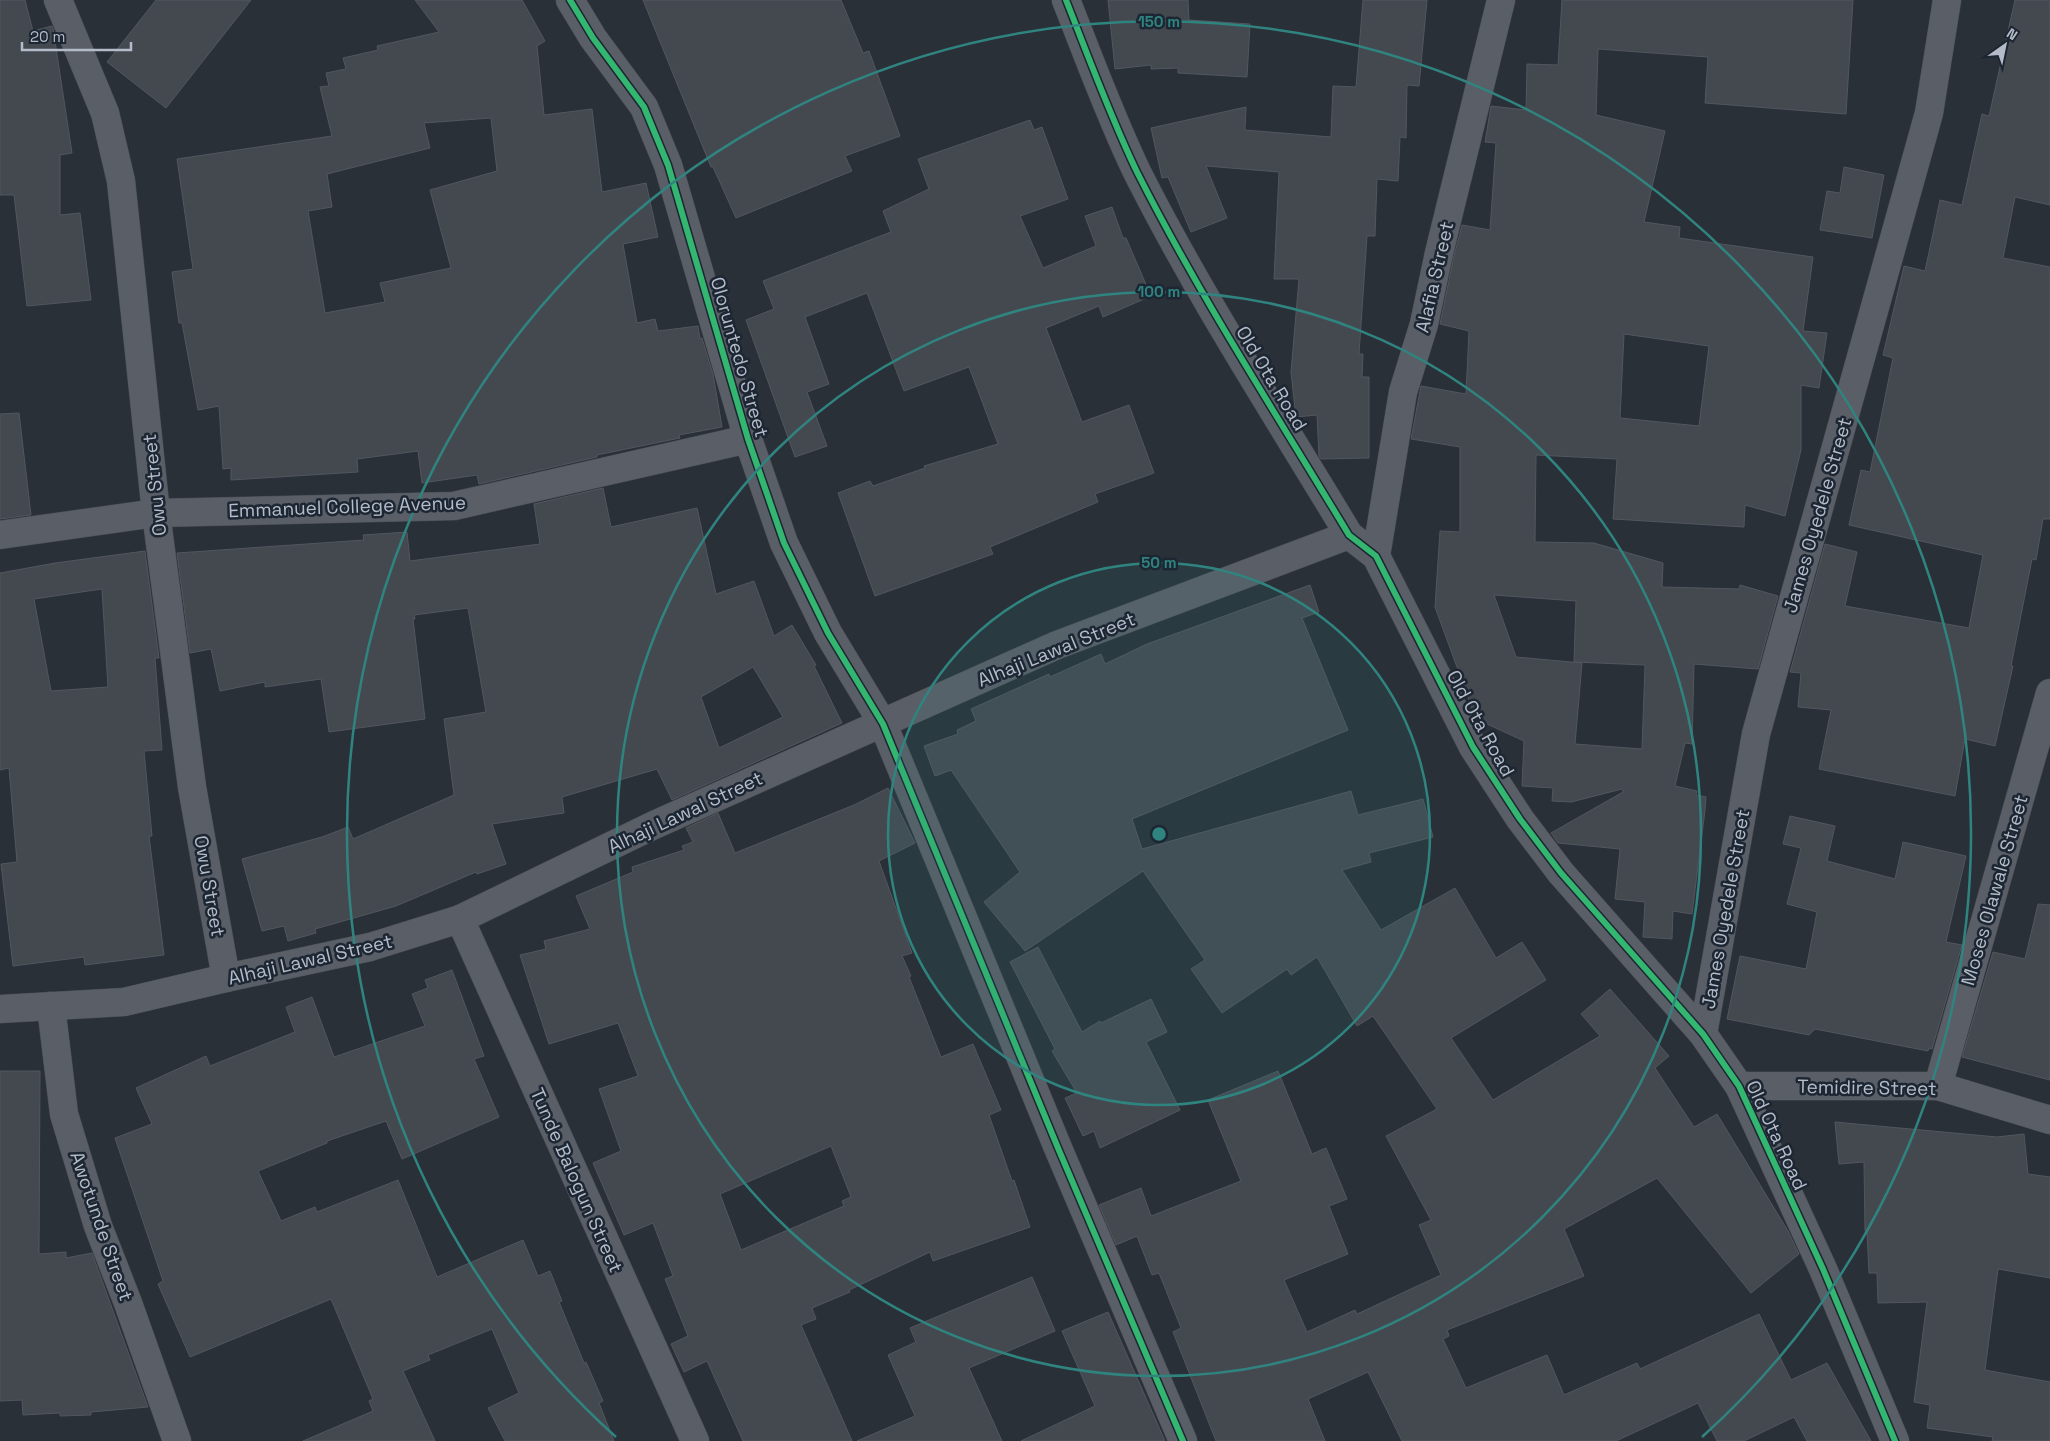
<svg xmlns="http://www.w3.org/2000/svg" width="2050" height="1441" viewBox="0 0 2050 1441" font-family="'Space Grotesk',sans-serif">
  <rect width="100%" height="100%" fill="#2a3038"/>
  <g fill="#444950" stroke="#52575f" fill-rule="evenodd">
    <path d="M0 0H25L33 31 52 26 53 28 72 153 60 155V215L80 213 91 300 27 306 14 195H0Z"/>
    <path d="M156 0H251L166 108 107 62Z"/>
    <path d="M415 0H522L545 41 537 46 544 115 592 109 602 192 646 183 658 237 623 244 637 323 655 319 658 331 698 326 700 339 702 338 713 374 722 427 679 435 680 438 597 455V457L479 484 477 475 422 483 418 451 357 459 358 472 231 480V468L223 469 219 406 198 410 182 323H179L172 272 193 269 177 159 332 136 320 87 329 86 326 73 346 69 343 58 378 50 377 46 439 32ZM491 118 497 171 430 190 451 268 380 283 385 302 325 313 308 211 332 207 327 174 430 148 424 123Z"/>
    <path d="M643 0H841L863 53 869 51 900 136 845 156 852 171 736 218 713 167H711Z"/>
    <path d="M1108 0H1188L1189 20 1250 24 1247 77 1178 73V68L1151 69V65L1115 69Z"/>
    <path d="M1363 0H1427L1419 86 1407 85 1406 138 1400 137 1398 181 1377 179 1375 236H1367L1359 354H1363L1362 377H1369V458L1321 459 1319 456 1317 415 1296 417 1291 372 1299 279H1274L1279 172 1206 166 1227 218 1191 232 1168 177 1162 178 1151 128 1246 107 1245 130 1331 137 1333 86 1356 87Z"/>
    <path d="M1562 0H1853L1846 114 1705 103 1708 57 1598 49 1596 115 1665 131 1644 222 1680 227 1679 238 1813 257 1803 331 1827 333 1819 388 1801 385V450L1785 516 1745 505 1744 527 1613 519 1617 459 1536 455 1535 542 1594 543 1663 563 1662 587 1739 589 1740 585 1778 596 1758 669 1694 664 1692 744 1685 743 1675 786 1697 791 1696 795 1706 797 1705 810 1692 914 1673 911 1672 939 1643 937 1645 902 1615 899 1620 849 1558 843 1551 833 1623 792 1622 789 1571 802 1552 801 1553 788 1522 786 1524 741 1476 719 1435 607 1440 531 1460 532V447L1411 439 1421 386 1466 394 1469 331 1440 324 1454 256 1462 225 1490 230 1496 143 1485 142 1491 106 1526 110 1527 64 1558 65ZM1624 334 1709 346 1699 426 1620 418ZM1494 595 1576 601 1574 662 1645 665 1642 749 1575 744 1582 663 1516 657Z"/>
    <path d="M2015 0H2050V205L2015 197 2003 258 2050 267V519H2043L2036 560 2032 559 2011 666H2013L1995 746 1965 739 1955 796 1819 769 1831 710 1798 707 1801 673 1790 672 1825 544 1857 552 1845 606 1969 628 1983 555 1849 525 1861 470 1870 472 1893 358 1883 355 1904 266 1925 271 1940 200 1962 205 1982 114 1989 116Z"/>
    <path d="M1030 120 1034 130 1042 127 1068 199 1020 216 1043 268 1096 246 1085 216 1112 207 1123 238H1126L1151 296 1103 317 1099 306 1046 328 1082 422 1129 405 1154 473 1095 494 1098 502 990 547 993 554 875 596 838 493 870 481 873 486 925 468 924 466 998 444 969 367 904 391 867 293 805 317 829 384 807 392 827 446 795 457 746 320 774 309 763 281 891 232 883 211 929 189 918 159Z"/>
    <path d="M1844 167 1884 175 1872 238 1820 230 1827 191 1840 193Z"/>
    <path d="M19 413 31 515 0 519V414Z"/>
    <path d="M603 488 611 527 697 508 716 594 754 581 774 636 792 625 816 665 814 666 842 723 672 800 657 769 562 797 564 813 492 824 506 864 477 874 476 872 396 906 315 929 316 933 288 941 284 926 262 931 242 859 322 837 348 827 353 839 454 795 444 719 486 712 468 608 414 615 415 619H413L425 719 329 732 321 679 265 687V682L220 691 211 649 190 653 177 553 364 540 363 535 407 532 410 561 540 544 534 504ZM753 667 783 717 719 748 701 697Z"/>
    <path d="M145 551 159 658H155L162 750 144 751 152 836H149L164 955 85 965 84 957 13 966 1 864 17 862 9 768 0 770V573L55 563ZM102 589 108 687 51 691 34 599Z"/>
    <path d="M1310 585 1319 612 1302 618 1348 730 1132 819 1142 849 1351 791 1358 815 1423 799 1433 837 1369 853 1371 862 1342 870 1381 930 1455 888 1496 958 1522 942 1546 980 1451 1038 1493 1100 1600 1036 1581 1014 1610 989 1669 1056 1655 1068 1694 1127 1717 1114 1788 1231 1799 1254 1751 1293 1657 1178 1564 1229 1584 1276 1447 1330 1449 1336 1443 1339 1466 1388 1547 1355 1564 1395 1637 1363 1640 1369 1759 1314 1791 1380 1827 1363 1871 1441H1807L1794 1417 1744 1441H1717L1698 1403 1616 1441H1402L1368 1372 1308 1399 1325 1441H1216L1173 1332 1181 1328 1159 1273 1152 1275 1137 1236 1116 1245 1099 1205 1141 1188 1151 1216 1241 1181 1208 1100 1278 1071 1312 1154 1326 1148 1347 1199 1329 1206 1348 1254 1284 1280 1307 1332 1355 1310 1357 1314 1441 1275 1419 1225 1431 1220 1386 1136 1437 1109 1373 1016 1357 1026 1317 957 1291 975 1287 969 1222 1013 1191 969 1205 960 1143 871 1025 951 984 902 1020 872 951 770 935 776 924 746 958 734 957 730 976 721 971 709 1049 674 1050 677 1101 654 1105 664 1147 644Z"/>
    <path d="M888 788 915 843 879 861 912 953 902 956 911 976 909 977 941 1057 973 1044 1001 1110 989 1115 1012 1181 1014 1180 1030 1227 933 1261 930 1252 849 1290 850 1292 812 1308 816 1319 801 1325 852 1441H743L707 1361 684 1372 671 1344 688 1336 665 1279 673 1276 653 1223 624 1235 593 1163 621 1151 599 1089 638 1076 618 1023 549 1044 520 955 546 949 544 941 590 929 576 896 633 872 632 867 684 850 682 846 693 842 686 828 718 813 735 853 854 805ZM831 1146 851 1197 842 1201 844 1206 741 1250 720 1194Z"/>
    <path d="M1790 816 1835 826 1827 861 1895 879 1903 842 1966 856 1946 942 1962 945 1932 1049 1929 1048 1928 1051 1815 1029 1809 1035 1727 1019 1740 956 1806 969 1817 912 1787 904 1801 848 1783 844Z"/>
    <path d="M2038 904 2050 905V1080L1962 1057 1993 952 2025 959Z"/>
    <path d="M1038 947 1082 1032 1100 1021 1101 1023 1151 999 1167 1032 1146 1042 1180 1110 1100 1148 1094 1131 1083 1136 1065 1098 1077 1093 1052 1051 1055 1049 1010 962Z"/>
    <path d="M452 970 484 1056 474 1059 499 1117 402 1159 386 1121 327 1141V1143L258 1171 281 1221 315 1207 317 1212 398 1180 437 1277 523 1240 538 1276 550 1271 562 1301 559 1302 584 1363 586 1362 603 1401 599 1403 614 1441H505L488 1408 519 1393 492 1329 428 1355 430 1360 403 1371 435 1441H303L373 1411 369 1401 373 1399 331 1299 190 1357 158 1284 163 1281 115 1138 152 1124 136 1088 206 1056 210 1066 295 1032 286 1007 312 997 334 1057 425 1026 412 994 428 988 425 980Z"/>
    <path d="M0 1071H40L39 1254 66 1252V1258L92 1253 148 1407 91 1412V1415L60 1416V1413L23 1415 22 1400 0 1401Z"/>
    <path d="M1835 1122 1997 1137 2024 1134 2028 1174 2050 1177V1278L1998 1269 1985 1370 2050 1382V1441H1992L1993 1437 1927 1428 1930 1405 1914 1402 1927 1302 1878 1303 1877 1273H1869L1867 1231H1865L1864 1162 1839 1164Z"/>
    <path d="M1032 1277 1055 1331 969 1368 1002 1441H857L915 1416 888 1355 916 1342 910 1328Z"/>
    <path d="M1108 1312 1165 1441H1021L1095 1406 1062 1331Z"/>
  </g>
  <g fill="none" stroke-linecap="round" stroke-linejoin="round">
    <g stroke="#484c53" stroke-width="29">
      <g id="minor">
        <path d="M58 0 105 113 121 181 156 513 192 787 226 978"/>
        <path d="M570 0 593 38 644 107 668 165 748 439 784 543 828 633 883 724 1058 1148 1183 1441"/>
        <path d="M0 535 156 513 454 506 748 439"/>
        <path d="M1376 556 1403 392 1424 324 1439 253 1501 0"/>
        <path d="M460 919 695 1441"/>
        <path d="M51 1006 64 1114 98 1226 128 1303 177 1441"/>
        <path d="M0 1009 124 1002 226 978 370 947 460 919 654 825 1057 645 1349 535"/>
        <path d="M1739 1086H1938L2050 1120"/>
        <path d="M1938 1086 2050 693"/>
      </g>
    </g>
    <g stroke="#484c53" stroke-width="29">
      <g id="tertiary">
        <path d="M1066 0C1089 58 1110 116 1137 172 1200 297 1277 415 1349 535L1376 556 1473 747 1520 819 1561 873 1703 1034 1739 1086 1823 1269 1895 1441"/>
        <path d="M1703 1034 1756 734 1929 113 1947 0"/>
      </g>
    </g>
    <use href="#minor" stroke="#5a5e66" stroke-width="28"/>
    <use href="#tertiary" stroke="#5a5e66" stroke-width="28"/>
    <g stroke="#1d2633" stroke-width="9">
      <g id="cycleway">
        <path d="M570 0 593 38 644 107 668 165 748 439 784 543 828 633 883 724 1058 1148 1183 1441"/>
        <path d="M1066 0C1089 58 1110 116 1137 172 1200 297 1277 415 1349 535L1376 556 1473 747 1520 819 1561 873 1703 1034 1739 1086 1823 1269 1895 1441"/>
      </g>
    </g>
    <use href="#cycleway" stroke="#33b770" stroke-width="6"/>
  </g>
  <circle cx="1159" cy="834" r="271" fill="#308480" fill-opacity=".12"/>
  <g fill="none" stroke="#308480" stroke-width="2.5">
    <circle cx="1159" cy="834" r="271"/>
    <circle cx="1159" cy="834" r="542"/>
    <path d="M616 1437A812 812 0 1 1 1702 1437"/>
  </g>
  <g text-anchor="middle" stroke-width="5" stroke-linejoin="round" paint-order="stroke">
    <g font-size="19" fill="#b4bcc9" stroke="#1d2633">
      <text transform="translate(1434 277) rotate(-77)" y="7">Alafia Street</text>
      <text transform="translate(740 357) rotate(74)" y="7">Oloruntedo Street</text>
      <text transform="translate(1272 378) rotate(59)" y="7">Old Ota Road</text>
      <text transform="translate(154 485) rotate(-96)" y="7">Owu Street</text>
      <text transform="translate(347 506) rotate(-2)" y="7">Emmanuel College Avenue</text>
      <text transform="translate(1817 515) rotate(-74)" y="7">James Oyedele Street</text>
      <text transform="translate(1056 649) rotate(-22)" y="7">Alhaji Lawal Street</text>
      <text transform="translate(1481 723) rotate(61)" y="7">Old Ota Road</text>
      <text transform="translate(685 812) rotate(-25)" y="7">Alhaji Lawal Street</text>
      <text transform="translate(210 886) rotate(80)" y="7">Owu Street</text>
      <text transform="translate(1994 890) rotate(-74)" y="7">Moses Olawale Street</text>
      <text transform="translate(1725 909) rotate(-80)" y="7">James Oyedele Street</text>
      <text transform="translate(310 959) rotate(-13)" y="7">Alhaji Lawal Street</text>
      <text transform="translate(1867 1087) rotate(1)" y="7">Temidire Street</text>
      <text transform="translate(1777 1135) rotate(65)" y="7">Old Ota Road</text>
      <text transform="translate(577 1180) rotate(66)" y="7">Tunde Balogun Street</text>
      <text transform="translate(102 1226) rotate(71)" y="7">Awotunde Street</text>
    </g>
  </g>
  <circle cx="1159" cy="834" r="8" fill="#308480" stroke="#1d2633" stroke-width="2.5"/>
  <g font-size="15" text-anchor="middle" font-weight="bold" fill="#308480" stroke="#1d2633" stroke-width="5" stroke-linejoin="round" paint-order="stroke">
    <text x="1159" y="27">150 m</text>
    <text x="1159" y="297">100 m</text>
    <text x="1159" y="568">50 m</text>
  </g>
  <g transform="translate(2005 45) rotate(33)" stroke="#1d2633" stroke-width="4" paint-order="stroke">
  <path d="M0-4L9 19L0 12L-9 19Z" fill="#b4bcc9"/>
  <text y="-8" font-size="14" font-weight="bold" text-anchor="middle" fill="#b4bcc9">N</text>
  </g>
  <path d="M22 42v8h109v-8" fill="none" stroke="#b4bcc9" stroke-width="2.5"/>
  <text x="30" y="42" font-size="15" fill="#b4bcc9" stroke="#1d2633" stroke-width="4" paint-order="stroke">20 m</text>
</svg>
